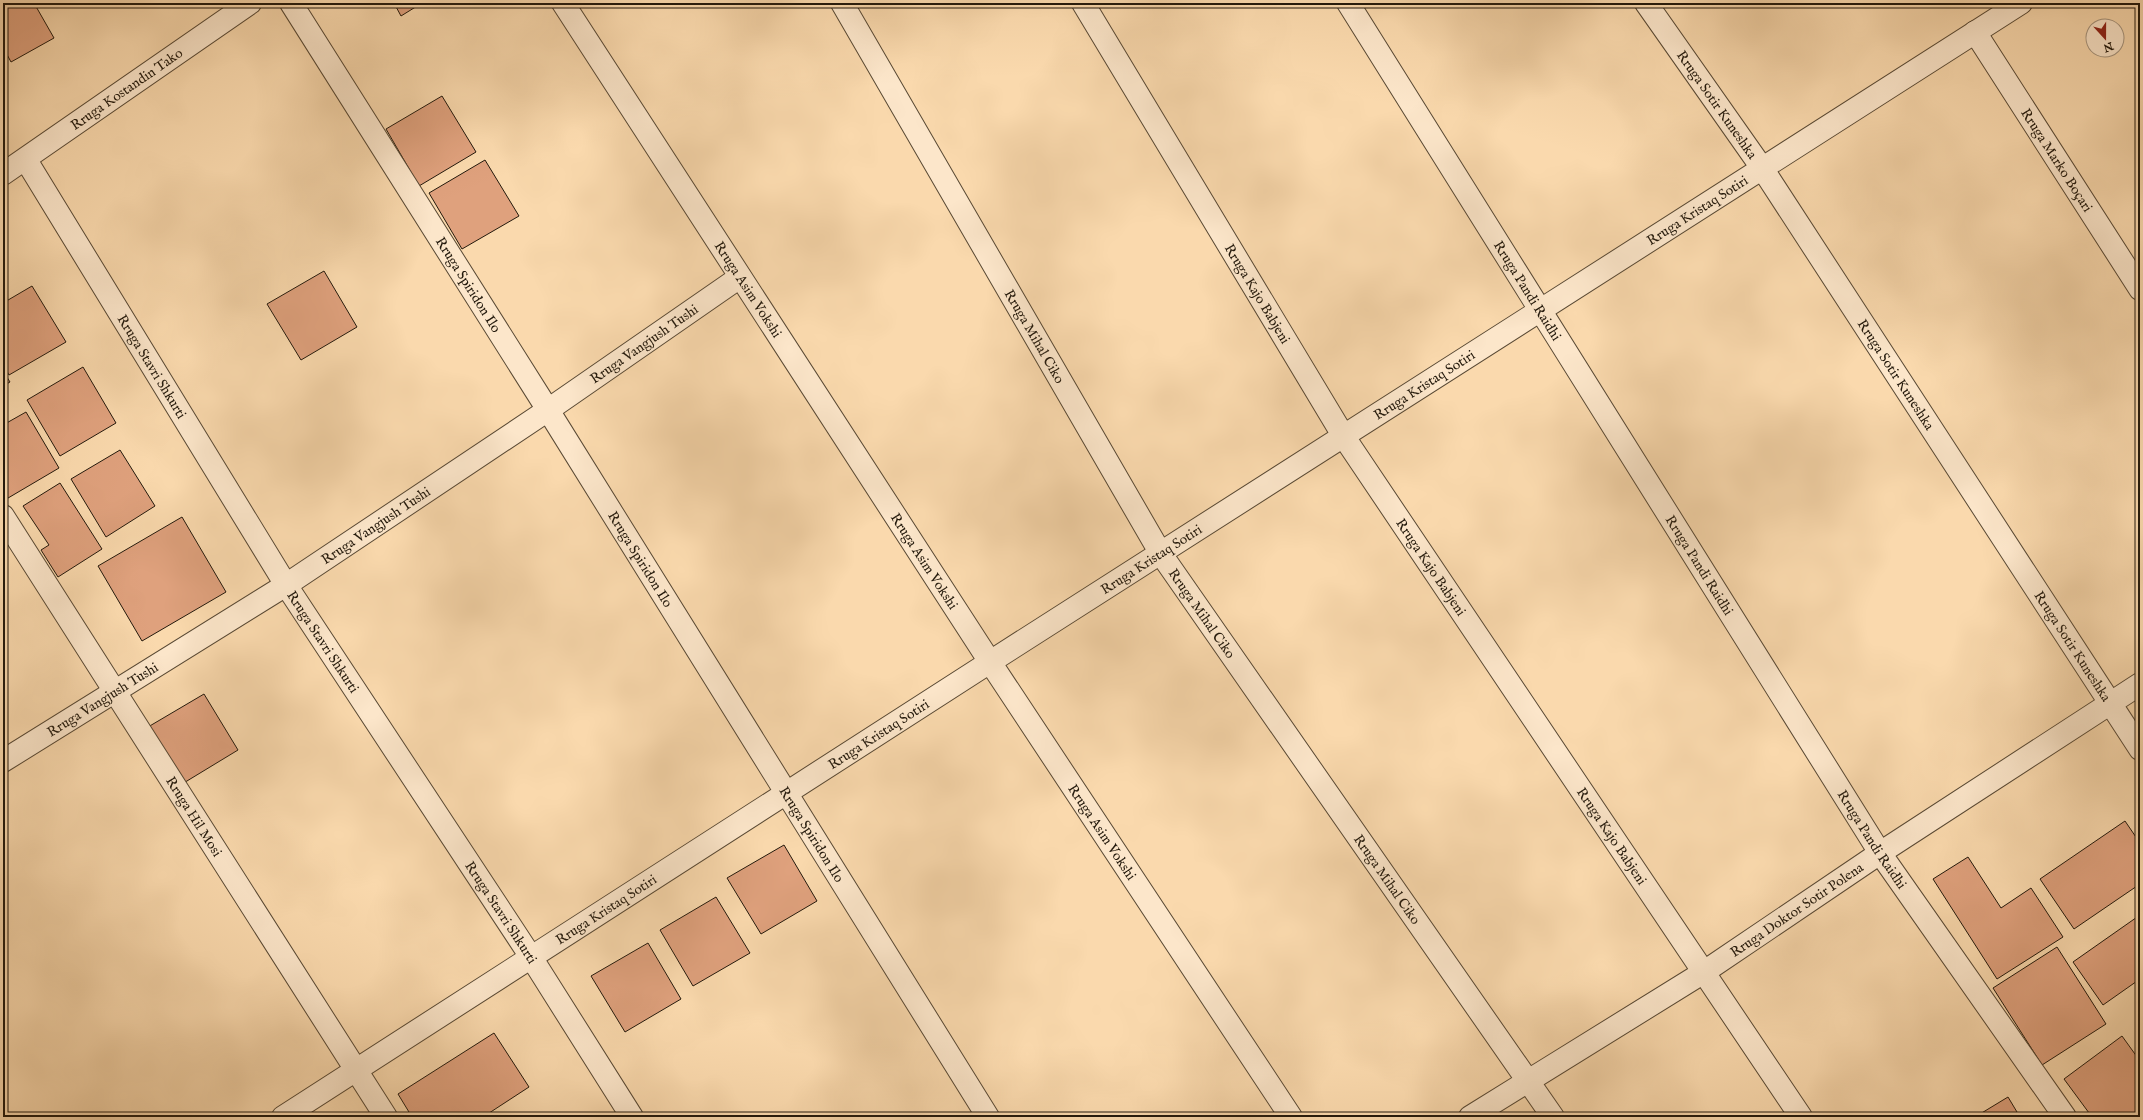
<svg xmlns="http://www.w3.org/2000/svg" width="2143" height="1120" viewBox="0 0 2143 1120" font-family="'IM FELL English',serif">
  <rect width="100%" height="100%" fill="#fad9ad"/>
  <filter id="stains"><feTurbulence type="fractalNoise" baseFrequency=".005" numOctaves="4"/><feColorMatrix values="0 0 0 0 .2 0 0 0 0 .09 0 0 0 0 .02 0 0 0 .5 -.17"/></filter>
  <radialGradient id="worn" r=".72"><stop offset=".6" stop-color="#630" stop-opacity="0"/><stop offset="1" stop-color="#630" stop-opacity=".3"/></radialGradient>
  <g fill="#dfa17d" stroke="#23190c">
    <path d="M3 3H34L54 38 11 62 3 47Z"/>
    <path d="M394 3H422L401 16Z"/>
    <path d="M442 96 476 152 419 186 386 129Z"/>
    <path d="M485 160 519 216 462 249 429 193Z"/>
    <path d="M324 271 357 327 301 360 267 304Z"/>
    <path d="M32 286 66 342 9 375 3 364V303Z"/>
    <path d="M83 367 116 423 60 456 27 400Z"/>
    <path d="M3 371 10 382 3 386Z"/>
    <path d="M26 412 59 468 3 501V425Z"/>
    <path d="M120 450 155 506 106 537 71 479Z"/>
    <path d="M60 483 102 549 58 577 41 550 49 545 23 506Z"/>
    <path d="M182 517 226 592 142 641 98 566Z"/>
    <path d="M204 694 238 750 182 784 148 727Z"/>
    <path d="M2125 821 2140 843V884L2074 929 2040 879Z"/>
    <path d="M784 845 817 901 761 934 727 878Z"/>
    <path d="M1968 857 2001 908 2031 888 2063 937 1997 979 1933 879Z"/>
    <path d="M716 897 750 953 693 986 660 930Z"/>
    <path d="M2140 915V979L2103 1005 2073 962Z"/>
    <path d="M648 943 681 999 625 1032 591 976Z"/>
    <path d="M2057 947 2106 1024 2042 1065 1993 988Z"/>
    <path d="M494 1033 529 1087 483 1117H412L398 1094Z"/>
    <path d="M2122 1036 2140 1061V1117H2092L2064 1079Z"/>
    <path d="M2008 1097 2020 1117H1975Z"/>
  </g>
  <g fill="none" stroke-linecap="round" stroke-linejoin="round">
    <g stroke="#594934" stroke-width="24">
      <g id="minor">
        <path id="s1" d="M291 3 548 410 988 1117"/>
        <path id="s2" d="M563 3 990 662 1291 1117"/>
        <path id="s3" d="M842 3 1161 554 1553 1117"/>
        <path id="s4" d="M1083 3 1344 437 1801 1117"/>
        <path id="s5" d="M1348 3 1880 853 2065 1117"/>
        <path id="s6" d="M1646 3 1762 168 2140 749"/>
        <path id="s7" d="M1975 32 2140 289"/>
        <path id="s8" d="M26 160 286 585 531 957 632 1117"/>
        <path id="s9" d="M3 174 250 3"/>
        <path id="s10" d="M3 516 386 1117"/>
        <path id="s11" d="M3 761 286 585 548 410 740 277"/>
        <path id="s12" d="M283 1117 990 662 2021 3"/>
        <path id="s13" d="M1470 1117 1704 972 1880 853 2140 684"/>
      </g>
    </g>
    <use href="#minor" stroke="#fce6ca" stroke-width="22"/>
  </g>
  <g text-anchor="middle" stroke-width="4" stroke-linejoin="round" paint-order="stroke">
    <g font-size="14" fill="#23190c" stroke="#fce6ca">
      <text dy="5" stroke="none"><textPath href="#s9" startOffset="150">Rruga Kostandin Tako</textPath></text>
      <text dy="5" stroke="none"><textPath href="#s6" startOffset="124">Rruga Sotir Kuneshka</textPath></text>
      <text dy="5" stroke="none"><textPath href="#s7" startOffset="152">Rruga Marko Boçari</textPath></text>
      <text dy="5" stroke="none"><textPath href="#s12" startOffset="1680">Rruga Kristaq Sotiri</textPath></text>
      <text dy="5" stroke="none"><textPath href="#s1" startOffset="333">Rruga Spiridon Ilo</textPath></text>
      <text dy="5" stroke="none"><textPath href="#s2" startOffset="341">Rruga Asim Vokshi</textPath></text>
      <text dy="5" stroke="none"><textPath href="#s5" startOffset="339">Rruga Pandi Raidhi</textPath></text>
      <text dy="5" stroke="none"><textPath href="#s4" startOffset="339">Rruga Kajo Babjeni</textPath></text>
      <text dy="5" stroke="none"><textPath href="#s3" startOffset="385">Rruga Mihal Ciko</textPath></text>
      <text dy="5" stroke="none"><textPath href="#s11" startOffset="765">Rruga Vangjush Tushi</textPath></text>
      <text dy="5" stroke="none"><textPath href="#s8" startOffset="242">Rruga Stavri Shkurti</textPath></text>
      <text dy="5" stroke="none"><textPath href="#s6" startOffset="448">Rruga Sotir Kuneshka</textPath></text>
      <text dy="5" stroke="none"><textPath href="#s12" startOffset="1356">Rruga Kristaq Sotiri</textPath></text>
      <text dy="5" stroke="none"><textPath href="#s11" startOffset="441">Rruga Vangjush Tushi</textPath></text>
      <text dy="5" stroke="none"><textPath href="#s1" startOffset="657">Rruga Spiridon Ilo</textPath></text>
      <text dy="5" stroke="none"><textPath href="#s12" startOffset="1032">Rruga Kristaq Sotiri</textPath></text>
      <text dy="5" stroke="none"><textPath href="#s2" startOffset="665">Rruga Asim Vokshi</textPath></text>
      <text dy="5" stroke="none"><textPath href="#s5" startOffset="663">Rruga Pandi Raidhi</textPath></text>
      <text dy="5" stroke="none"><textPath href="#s4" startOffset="663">Rruga Kajo Babjeni</textPath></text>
      <text dy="5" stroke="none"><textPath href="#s3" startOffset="709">Rruga Mihal Ciko</textPath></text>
      <text dy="5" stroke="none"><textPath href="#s8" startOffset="566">Rruga Stavri Shkurti</textPath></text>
      <text dy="5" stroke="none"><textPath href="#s6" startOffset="772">Rruga Sotir Kuneshka</textPath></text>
      <text dy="5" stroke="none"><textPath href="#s11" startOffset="117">Rruga Vangjush Tushi</textPath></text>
      <text dy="5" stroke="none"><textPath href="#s12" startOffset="708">Rruga Kristaq Sotiri</textPath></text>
      <text dy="5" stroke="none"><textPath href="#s10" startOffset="356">Rruga Hil Mosi</textPath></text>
      <text dy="5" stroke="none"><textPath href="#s2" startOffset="989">Rruga Asim Vokshi</textPath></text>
      <text dy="5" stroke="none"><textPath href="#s1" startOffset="981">Rruga Spiridon Ilo</textPath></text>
      <text dy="5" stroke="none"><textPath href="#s4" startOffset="987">Rruga Kajo Babjeni</textPath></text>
      <text dy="5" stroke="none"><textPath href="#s5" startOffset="987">Rruga Pandi Raidhi</textPath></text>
      <text dy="5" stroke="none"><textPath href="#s3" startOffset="1033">Rruga Mihal Ciko</textPath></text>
      <text dy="5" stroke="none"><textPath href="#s12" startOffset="384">Rruga Kristaq Sotiri</textPath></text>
      <text dy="5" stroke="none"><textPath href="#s13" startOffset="387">Rruga Doktor Sotir Polena</textPath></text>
      <text dy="5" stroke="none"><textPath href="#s8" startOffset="890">Rruga Stavri Shkurti</textPath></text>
    </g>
  </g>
  <rect width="2143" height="1120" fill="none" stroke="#fad9ad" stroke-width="16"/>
  <rect x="4" y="4" width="2135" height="1112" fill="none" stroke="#23190c" stroke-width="2"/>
  <rect x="8" y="8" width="2127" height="1104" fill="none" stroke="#23190c"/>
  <g transform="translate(2105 38) rotate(159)"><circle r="19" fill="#fce6ca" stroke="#a5947e"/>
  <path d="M0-3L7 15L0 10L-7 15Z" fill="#8f2418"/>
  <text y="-6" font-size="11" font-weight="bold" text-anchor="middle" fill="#23190c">N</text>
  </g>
  <rect width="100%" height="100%" filter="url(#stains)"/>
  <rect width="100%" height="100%" fill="url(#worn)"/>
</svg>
